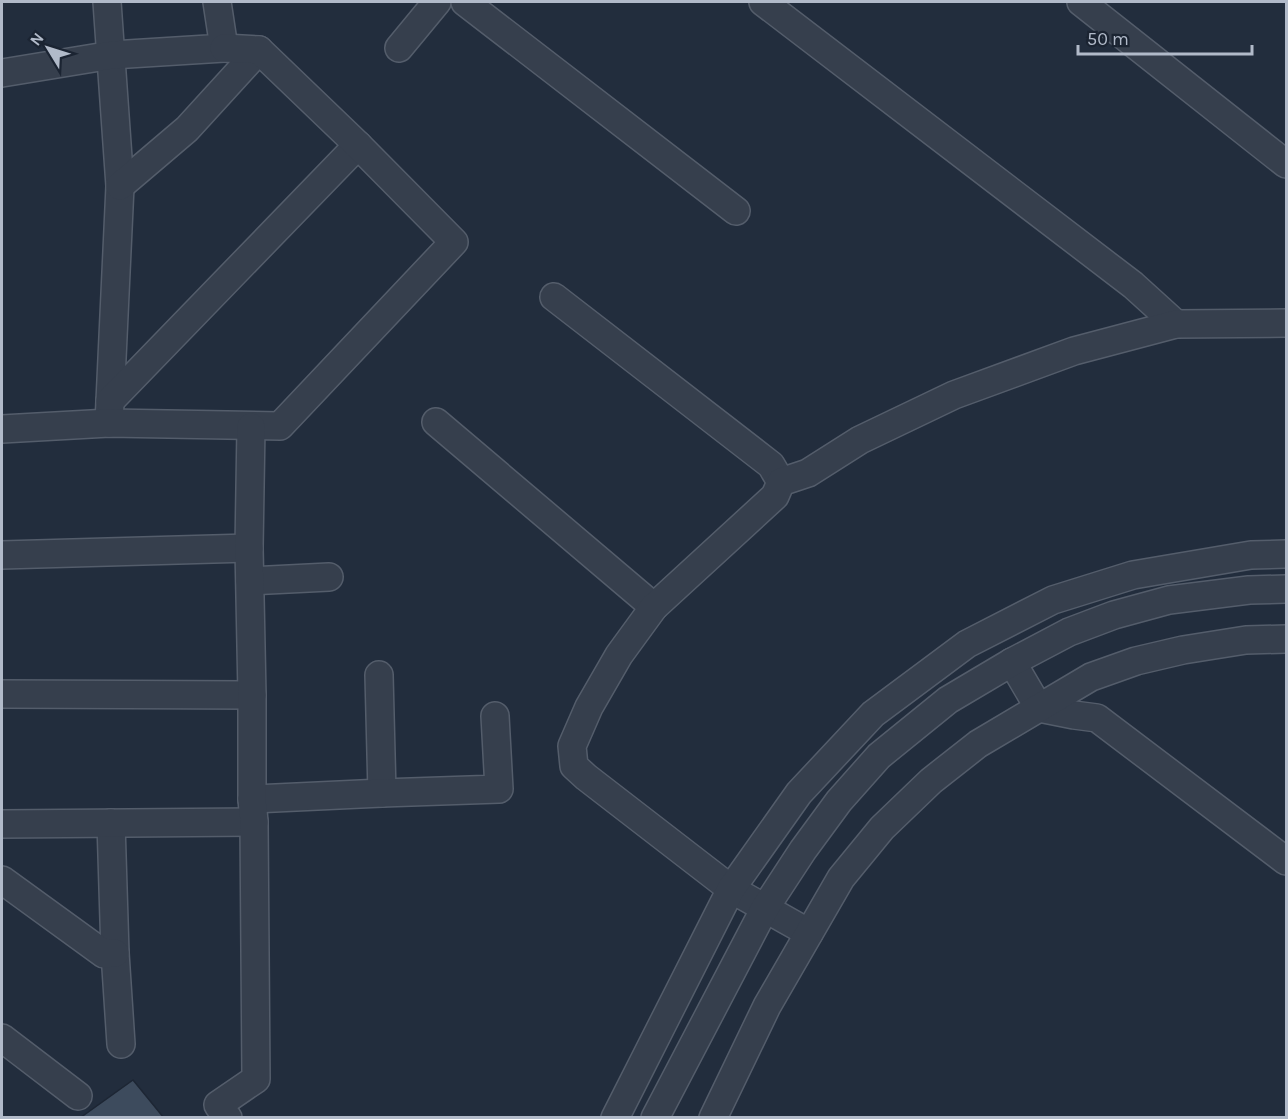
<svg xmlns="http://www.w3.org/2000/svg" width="1288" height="1119" viewBox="0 0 1288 1119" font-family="Karla,sans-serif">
  <rect width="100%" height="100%" fill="#222d3d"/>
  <path fill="#3d4b5d" stroke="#1d2634" stroke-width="1.5" d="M133 1080 164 1118H80Z"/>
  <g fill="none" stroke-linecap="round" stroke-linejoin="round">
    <g stroke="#545d6b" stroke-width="30">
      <g id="minor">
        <path d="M107 2 120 186 109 423"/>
        <path d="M465 2 736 211"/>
        <path d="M763 2 1133 285 1176 324"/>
        <path d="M1081 2 1286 164"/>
        <path d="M399 48 437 2"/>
        <path d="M2 73 112 55 224 48 217 2"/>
        <path d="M120 186 187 129 259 50"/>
        <path d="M554 297 771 465 781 482"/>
        <path d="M110 401 358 145"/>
        <path d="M436 422 654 607"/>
        <path d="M2 429 109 423 280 426 454 242 358 145 259 50 224 48"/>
        <path d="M2 555 249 548"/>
        <path d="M250 581 329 577"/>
        <path d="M1012 662 1039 708 1074 715 1097 718 1286 861"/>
        <path d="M379 675 382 793"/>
        <path d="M2 694 252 695"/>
        <path d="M252 799 382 793 499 789 495 716"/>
        <path d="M111 823 115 953 121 1044"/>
        <path d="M2 824 254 822"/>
        <path d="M2 880 104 954 115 953"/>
        <path d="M809 933 731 889 586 777 574 766 572 746 589 707 619 655 654 607 775 496 781 482 808 473 860 440 954 395 1074 351 1176 324 1286 323"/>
        <path d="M2 1038 78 1096"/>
        <path d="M228 1118 218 1105 256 1079 254 822 252 799V695L249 548 251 427"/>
        <path d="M615 1118 731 889 799 793 873 714 967 644 1053 600 1133 575 1251 555 1286 554"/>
        <path d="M655 1118 765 908 803 850 839 801 879 756 948 700 1012 662 1069 632 1114 615 1169 600 1249 590 1286 589"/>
        <path d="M713 1118 767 1006 841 878 882 828 931 781 978 744 1091 677 1136 661 1183 650 1246 640 1286 639"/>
      </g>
    </g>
    <use href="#minor" stroke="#363f4d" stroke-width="27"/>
  </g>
  <rect width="1288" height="1119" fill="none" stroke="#b1bac9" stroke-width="6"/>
  <g transform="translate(48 48) rotate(308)" stroke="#1b2432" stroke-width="4.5" paint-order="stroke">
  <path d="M0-4.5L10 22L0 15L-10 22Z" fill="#b1bac9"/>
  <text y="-9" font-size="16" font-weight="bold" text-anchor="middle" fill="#b1bac9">N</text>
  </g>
  <path d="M1078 45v9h174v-9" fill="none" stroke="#b1bac9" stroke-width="3"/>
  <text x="1087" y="45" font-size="18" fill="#b1bac9" stroke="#1b2432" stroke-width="4.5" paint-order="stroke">50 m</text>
</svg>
